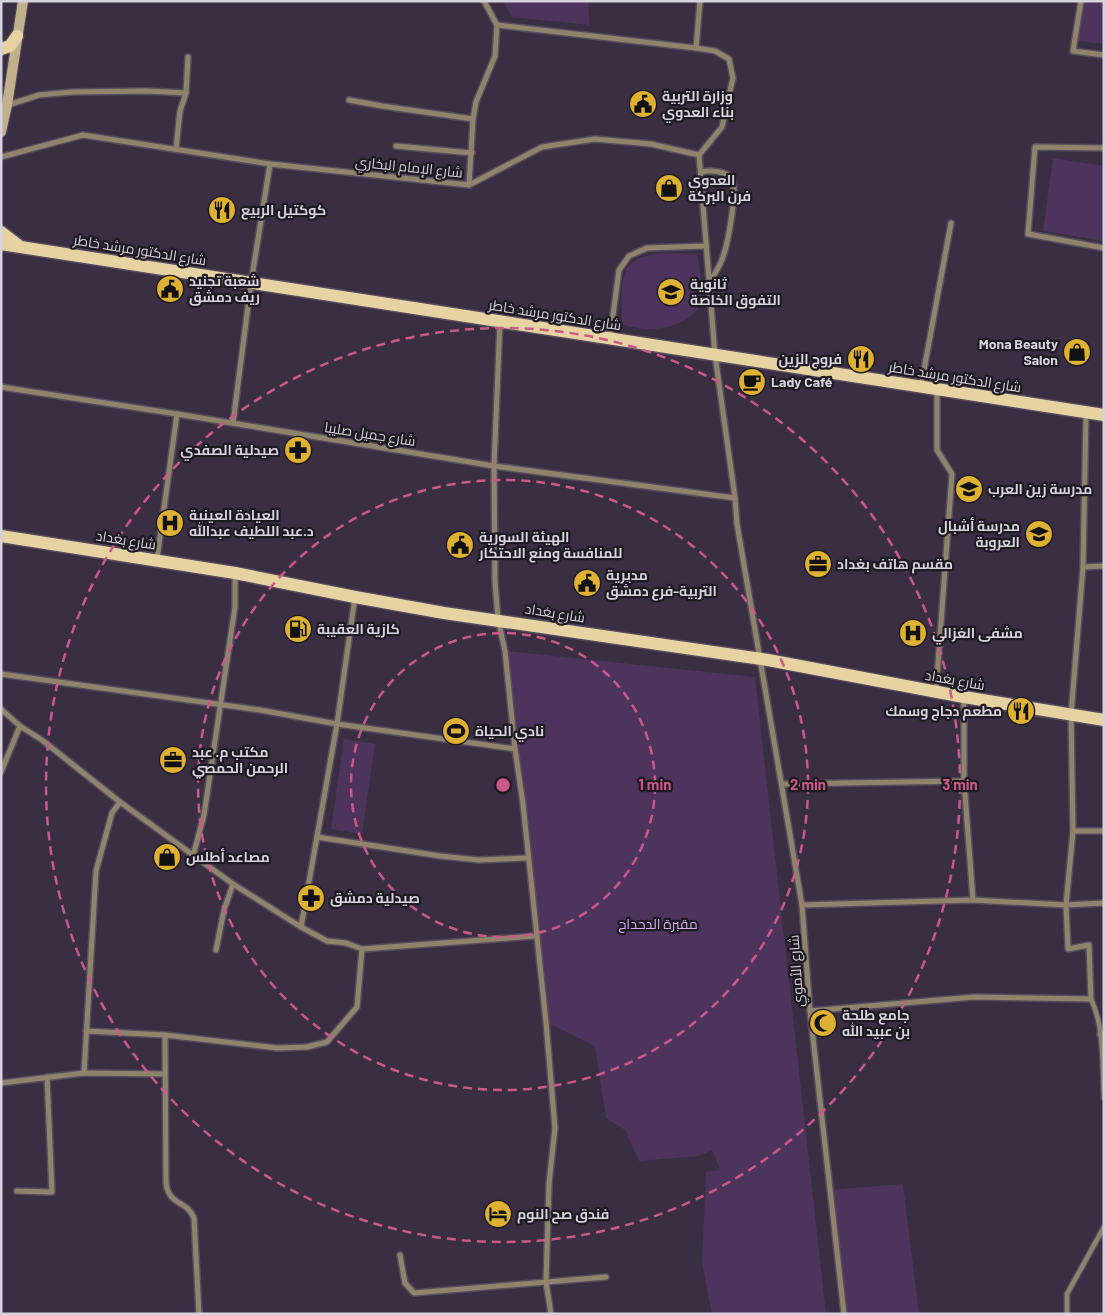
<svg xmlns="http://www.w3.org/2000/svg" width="1105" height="1315" viewBox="0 0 1105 1315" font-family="Barlow,Cairo,sans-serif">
  <rect width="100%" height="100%" fill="#3a2f42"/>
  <g fill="#4c345d">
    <path d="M503 1H588L590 25 512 17Z"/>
    <path d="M1083 1H1104V44L1078 41Z"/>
    <path d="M1053 158 1104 166V241L1043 231Z"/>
    <path d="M697 254C699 270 705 289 700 304 694 322 664 330 647 329 638 329 629 326 621 324 622 309 620 286 625 273 634 248 676 254 697 254Z"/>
    <path d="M505 651 755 677 826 1314H712L702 1262 706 1172 720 1170 712 1150 698 1156 639 1161 625 1130 606 1118 595 1046 546 1022Z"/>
    <path d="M344 739 375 744 362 834 331 829Z"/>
    <path d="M903 1184 919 1314H848L830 1190Z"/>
  </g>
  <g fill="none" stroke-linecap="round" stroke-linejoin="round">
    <g stroke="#564c5e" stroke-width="7">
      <g id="pedestrian">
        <path d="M1091 999C1105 1028 1102 1066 1104 1098"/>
        <path d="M1067 1314V1294L1104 1227"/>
      </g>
    </g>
    <g stroke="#564c5e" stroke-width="8">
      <g id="minor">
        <path d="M1081 1 1073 51 1104 55"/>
        <path d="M497 25 696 48 715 51 729 59 733 78 722 127 699 155"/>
        <path d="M696 48 700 1"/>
        <path d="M349 100 382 106 473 119"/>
        <path d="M8 105 39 95 72 92 147 91 186 93"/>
        <path d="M396 146 472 153"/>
        <path d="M1104 148 1035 147 1028 234 1104 248"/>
        <path d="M176 149 180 111 186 93 188 57"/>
        <path d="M699 155 715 355 735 498 737 524 802 905 810 1011 844 1314"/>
        <path d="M1 157 83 135 270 164 469 185 542 147 595 139 651 144 699 155"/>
        <path d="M701 172C712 170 722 171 732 177 738 190 728 243 723 257 720 265 715 274 710 281"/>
        <path d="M469 185 473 119 476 102 495 56 497 25 484 1"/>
        <path d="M500 321 494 466 495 582 498 619 505 651 515 749 523 804 546 1022 555 1128 549 1183 546 1282 551 1314"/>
        <path d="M610 338 619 270 629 256 647 248 706 246"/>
        <path d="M921 386 951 223"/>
        <path d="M1 387 177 414 494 466 735 498"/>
        <path d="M233 423 251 283 270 164"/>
        <path d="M157 559 177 414"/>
        <path d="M1083 567 1104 566"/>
        <path d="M1 674 260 710 337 724 515 749"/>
        <path d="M936 691 952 474 937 450V389"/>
        <path d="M964 698V781L973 900"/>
        <path d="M1 709 20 726 42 740 120 802 233 884 301 927 327 941 346 943 362 949 536 936"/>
        <path d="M1 772 20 726"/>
        <path d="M782 784 964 781"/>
        <path d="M1073 831H1104"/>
        <path d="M317 837 440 856 479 860 528 858"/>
        <path d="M193 856 204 815 235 607V573"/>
        <path d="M802 905 973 900 1066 905 1104 903"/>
        <path d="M301 927 337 724 355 597"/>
        <path d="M216 950 224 910 233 884"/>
        <path d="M810 1011 974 997 1091 999 1089 945 1068 949 1066 905 1073 831 1071 715 1083 567 1086 413"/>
        <path d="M86 1031 165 1035 277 1048 307 1047 327 1042 357 1007 362 949"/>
        <path d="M1100 1034H1104"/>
        <path d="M165 1035 166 1183C169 1206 187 1200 194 1218L199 1314"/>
        <path d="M84 1073 96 871 112 813 120 802"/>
        <path d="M1 1083 84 1073 165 1074"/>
        <path d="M17 1191 52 1192 47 1077"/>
        <path d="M400 1255 405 1283 414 1293 606 1277"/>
      </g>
    </g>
    <g stroke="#564c5e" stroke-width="12">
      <path id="secondary" d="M1 132 7 105 23 1"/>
    </g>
    <g stroke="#564c5e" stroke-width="15">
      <g id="primary">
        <path d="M1 49 10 46 17 36"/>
        <path d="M1 232 18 245"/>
        <path d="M1 244 1104 415"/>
        <path d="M1 536 235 573 355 597 444 613 768 660 964 697 1104 720"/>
      </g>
    </g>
    <use href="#pedestrian" stroke="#8e846c" stroke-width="4.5"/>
    <use href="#minor" stroke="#8e846c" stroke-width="5"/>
    <use href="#secondary" stroke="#c0b08b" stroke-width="10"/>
    <use href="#primary" stroke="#e7d3a2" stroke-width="12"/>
  </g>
  <g fill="none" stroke="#ca5989" stroke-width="2.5" stroke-dasharray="9 6">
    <circle cx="503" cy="785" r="152"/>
    <circle cx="503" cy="785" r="305"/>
    <circle cx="503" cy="785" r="457"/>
  </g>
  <defs>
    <g id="civic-disc" transform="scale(1.4375)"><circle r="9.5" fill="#deb133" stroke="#1e1a22"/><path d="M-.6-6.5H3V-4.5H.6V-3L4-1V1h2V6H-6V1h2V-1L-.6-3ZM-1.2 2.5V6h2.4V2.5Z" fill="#111"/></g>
    <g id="shop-disc" transform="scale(1.4375)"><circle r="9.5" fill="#deb133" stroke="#1e1a22"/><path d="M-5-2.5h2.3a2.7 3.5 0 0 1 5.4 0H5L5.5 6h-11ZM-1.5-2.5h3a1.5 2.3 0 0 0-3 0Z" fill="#111"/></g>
    <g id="restaurant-disc" transform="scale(1.4375)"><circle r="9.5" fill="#deb133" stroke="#1e1a22"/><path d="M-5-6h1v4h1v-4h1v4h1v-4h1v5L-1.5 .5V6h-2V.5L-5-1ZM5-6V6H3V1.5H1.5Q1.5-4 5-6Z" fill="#111"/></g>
    <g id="school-disc" transform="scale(1.4375)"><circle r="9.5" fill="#deb133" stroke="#1e1a22"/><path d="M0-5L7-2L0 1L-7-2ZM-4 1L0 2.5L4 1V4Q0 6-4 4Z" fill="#111"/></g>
    <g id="cafe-disc" transform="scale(1.4375)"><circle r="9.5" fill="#deb133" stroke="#1e1a22"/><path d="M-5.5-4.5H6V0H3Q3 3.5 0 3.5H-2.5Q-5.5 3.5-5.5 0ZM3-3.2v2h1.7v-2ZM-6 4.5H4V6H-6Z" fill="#111"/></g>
    <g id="pharmacy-disc" transform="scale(1.4375)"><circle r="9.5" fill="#deb133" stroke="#1e1a22"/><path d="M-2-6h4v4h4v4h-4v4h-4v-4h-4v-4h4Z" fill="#111"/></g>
    <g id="hospital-disc" transform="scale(1.4375)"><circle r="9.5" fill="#deb133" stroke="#1e1a22"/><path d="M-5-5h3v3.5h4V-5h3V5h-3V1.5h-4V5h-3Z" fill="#111"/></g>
    <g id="office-disc" transform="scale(1.4375)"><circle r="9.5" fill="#deb133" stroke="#1e1a22"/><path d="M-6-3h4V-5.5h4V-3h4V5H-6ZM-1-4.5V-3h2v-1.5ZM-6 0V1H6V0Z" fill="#111"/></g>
    <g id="fuel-disc" transform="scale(1.4375)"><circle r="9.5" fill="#deb133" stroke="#1e1a22"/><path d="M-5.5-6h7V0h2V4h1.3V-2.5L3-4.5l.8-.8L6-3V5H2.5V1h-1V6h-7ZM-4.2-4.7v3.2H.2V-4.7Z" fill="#111"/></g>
    <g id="stadium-disc" transform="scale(1.4375)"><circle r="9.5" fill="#deb133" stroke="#1e1a22"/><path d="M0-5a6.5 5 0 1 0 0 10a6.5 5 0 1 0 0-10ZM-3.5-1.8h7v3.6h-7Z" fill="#111"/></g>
    <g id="mosque-disc" transform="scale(1.4375)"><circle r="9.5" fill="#deb133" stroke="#1e1a22"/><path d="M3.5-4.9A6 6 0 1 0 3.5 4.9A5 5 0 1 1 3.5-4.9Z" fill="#111"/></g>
    <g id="hotel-disc" transform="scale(1.4375)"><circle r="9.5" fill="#deb133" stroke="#1e1a22"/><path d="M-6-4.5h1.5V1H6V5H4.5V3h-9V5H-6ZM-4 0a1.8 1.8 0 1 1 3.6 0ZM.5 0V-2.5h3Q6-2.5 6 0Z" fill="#111"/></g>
  </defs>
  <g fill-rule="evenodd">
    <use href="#civic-disc" x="643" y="104"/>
    <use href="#shop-disc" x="669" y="188"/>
    <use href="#restaurant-disc" x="222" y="210"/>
    <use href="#civic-disc" x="170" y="289"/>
    <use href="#school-disc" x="671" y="292"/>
    <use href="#shop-disc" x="1077" y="352"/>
    <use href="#restaurant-disc" x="861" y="359"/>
    <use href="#cafe-disc" x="752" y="382"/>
    <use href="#pharmacy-disc" x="298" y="450"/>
    <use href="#school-disc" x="969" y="489"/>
    <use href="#hospital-disc" x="170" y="523"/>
    <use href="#school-disc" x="1039" y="534"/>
    <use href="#civic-disc" x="460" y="545"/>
    <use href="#office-disc" x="818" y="564"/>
    <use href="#civic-disc" x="587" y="583"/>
    <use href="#fuel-disc" x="298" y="629"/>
    <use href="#hospital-disc" x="913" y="633"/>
    <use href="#restaurant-disc" x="1021" y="711"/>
    <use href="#stadium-disc" x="456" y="731"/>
    <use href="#office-disc" x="173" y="760"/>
    <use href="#shop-disc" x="167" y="857"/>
    <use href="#pharmacy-disc" x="311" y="898"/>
    <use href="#mosque-disc" x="823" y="1023"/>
    <use href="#hotel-disc" x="498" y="1214"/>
  </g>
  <g text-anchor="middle" stroke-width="4.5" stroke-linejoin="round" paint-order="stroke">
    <g font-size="14" font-weight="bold" fill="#d8d1de" stroke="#1e1a22" text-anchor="start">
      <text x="662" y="101">وزارة التربية<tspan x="662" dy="16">بناء العدوي</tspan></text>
      <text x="688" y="185">العدوي<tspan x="688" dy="16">فرن البركة</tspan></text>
      <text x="241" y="215">كوكتيل الربيع</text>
      <text x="189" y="286">شعبة تجنيد<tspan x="189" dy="16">ريف دمشق</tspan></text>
      <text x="690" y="289">ثانوية<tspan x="690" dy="16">التفوق الخاصة</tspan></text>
      <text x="1058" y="349" text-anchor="end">Mona Beauty<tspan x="1058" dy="16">Salon</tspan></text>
      <text x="842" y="364" text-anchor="end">فروج الزين</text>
      <text x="771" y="387">Lady Café</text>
      <text x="279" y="455" text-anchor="end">صيدلية الصفدي</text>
      <text x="988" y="494">مدرسة زين العرب</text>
      <text x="189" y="520">العيادة العينية<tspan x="189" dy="16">د.عبد اللطيف عبدالله</tspan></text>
      <text x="1020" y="531" text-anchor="end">مدرسة أشبال<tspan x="1020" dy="16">العروبة</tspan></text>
      <text x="479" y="542">الهيئة السورية<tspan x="479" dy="16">للمنافسة ومنع الاحتكار</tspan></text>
      <text x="837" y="569">مقسم هاتف بغداد</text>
      <text x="606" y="580">مديرية<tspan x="606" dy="16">التربية-فرع دمشق</tspan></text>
      <text x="317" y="634">كازية العقيبة</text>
      <text x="932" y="638">مشفى الغزالي</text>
      <text x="1002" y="716" text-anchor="end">مطعم دجاج وسمك</text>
      <text x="475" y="736">نادي الحياة</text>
      <text x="192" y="757">مكتب م. عبد<tspan x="192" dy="16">الرحمن الحمصي</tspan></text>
      <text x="186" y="862">مصاعد أطلس</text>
      <text x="330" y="903">صيدلية دمشق</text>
      <text x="842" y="1020">جامع طلحة<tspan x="842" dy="16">بن عبيد الله</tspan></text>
      <text x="517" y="1219">فندق صح النوم</text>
    </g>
    <g font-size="14" fill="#d8d1de" stroke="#1e1a22">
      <text transform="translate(409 167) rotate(6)" y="5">شارع الإمام البخاري</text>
      <text transform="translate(140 250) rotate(9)" y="5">شارع الدكتور مرشد خاطر</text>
      <text transform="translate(555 315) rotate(9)" y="5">شارع الدكتور مرشد خاطر</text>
      <text transform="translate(955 377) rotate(9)" y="5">شارع الدكتور مرشد خاطر</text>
      <text transform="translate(370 434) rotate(9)" y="5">شارع جميل صليبا</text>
      <text transform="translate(126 540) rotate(9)" y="5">شارع بغداد</text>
      <text transform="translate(555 613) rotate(9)" y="5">شارع بغداد</text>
      <text transform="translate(955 680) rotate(10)" y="5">شارع بغداد</text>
      <text transform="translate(796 971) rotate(-94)" y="5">شارع الأموي</text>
    </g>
    <g font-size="14" fill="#d3abf4" stroke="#1e1a22">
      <text x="658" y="929">مقبرة الدحداح</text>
    </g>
  </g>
  <circle cx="503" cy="785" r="8" fill="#ca5989" stroke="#1e1a22" stroke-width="2.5"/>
  <g font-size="15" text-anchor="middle" font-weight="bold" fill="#ca5989" stroke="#1e1a22" stroke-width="4.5" stroke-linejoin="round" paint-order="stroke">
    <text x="655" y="790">1 min</text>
    <text x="808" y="790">2 min</text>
    <text x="960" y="790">3 min</text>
  </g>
  <rect width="1105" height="1315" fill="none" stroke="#d8d1de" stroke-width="5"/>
</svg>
